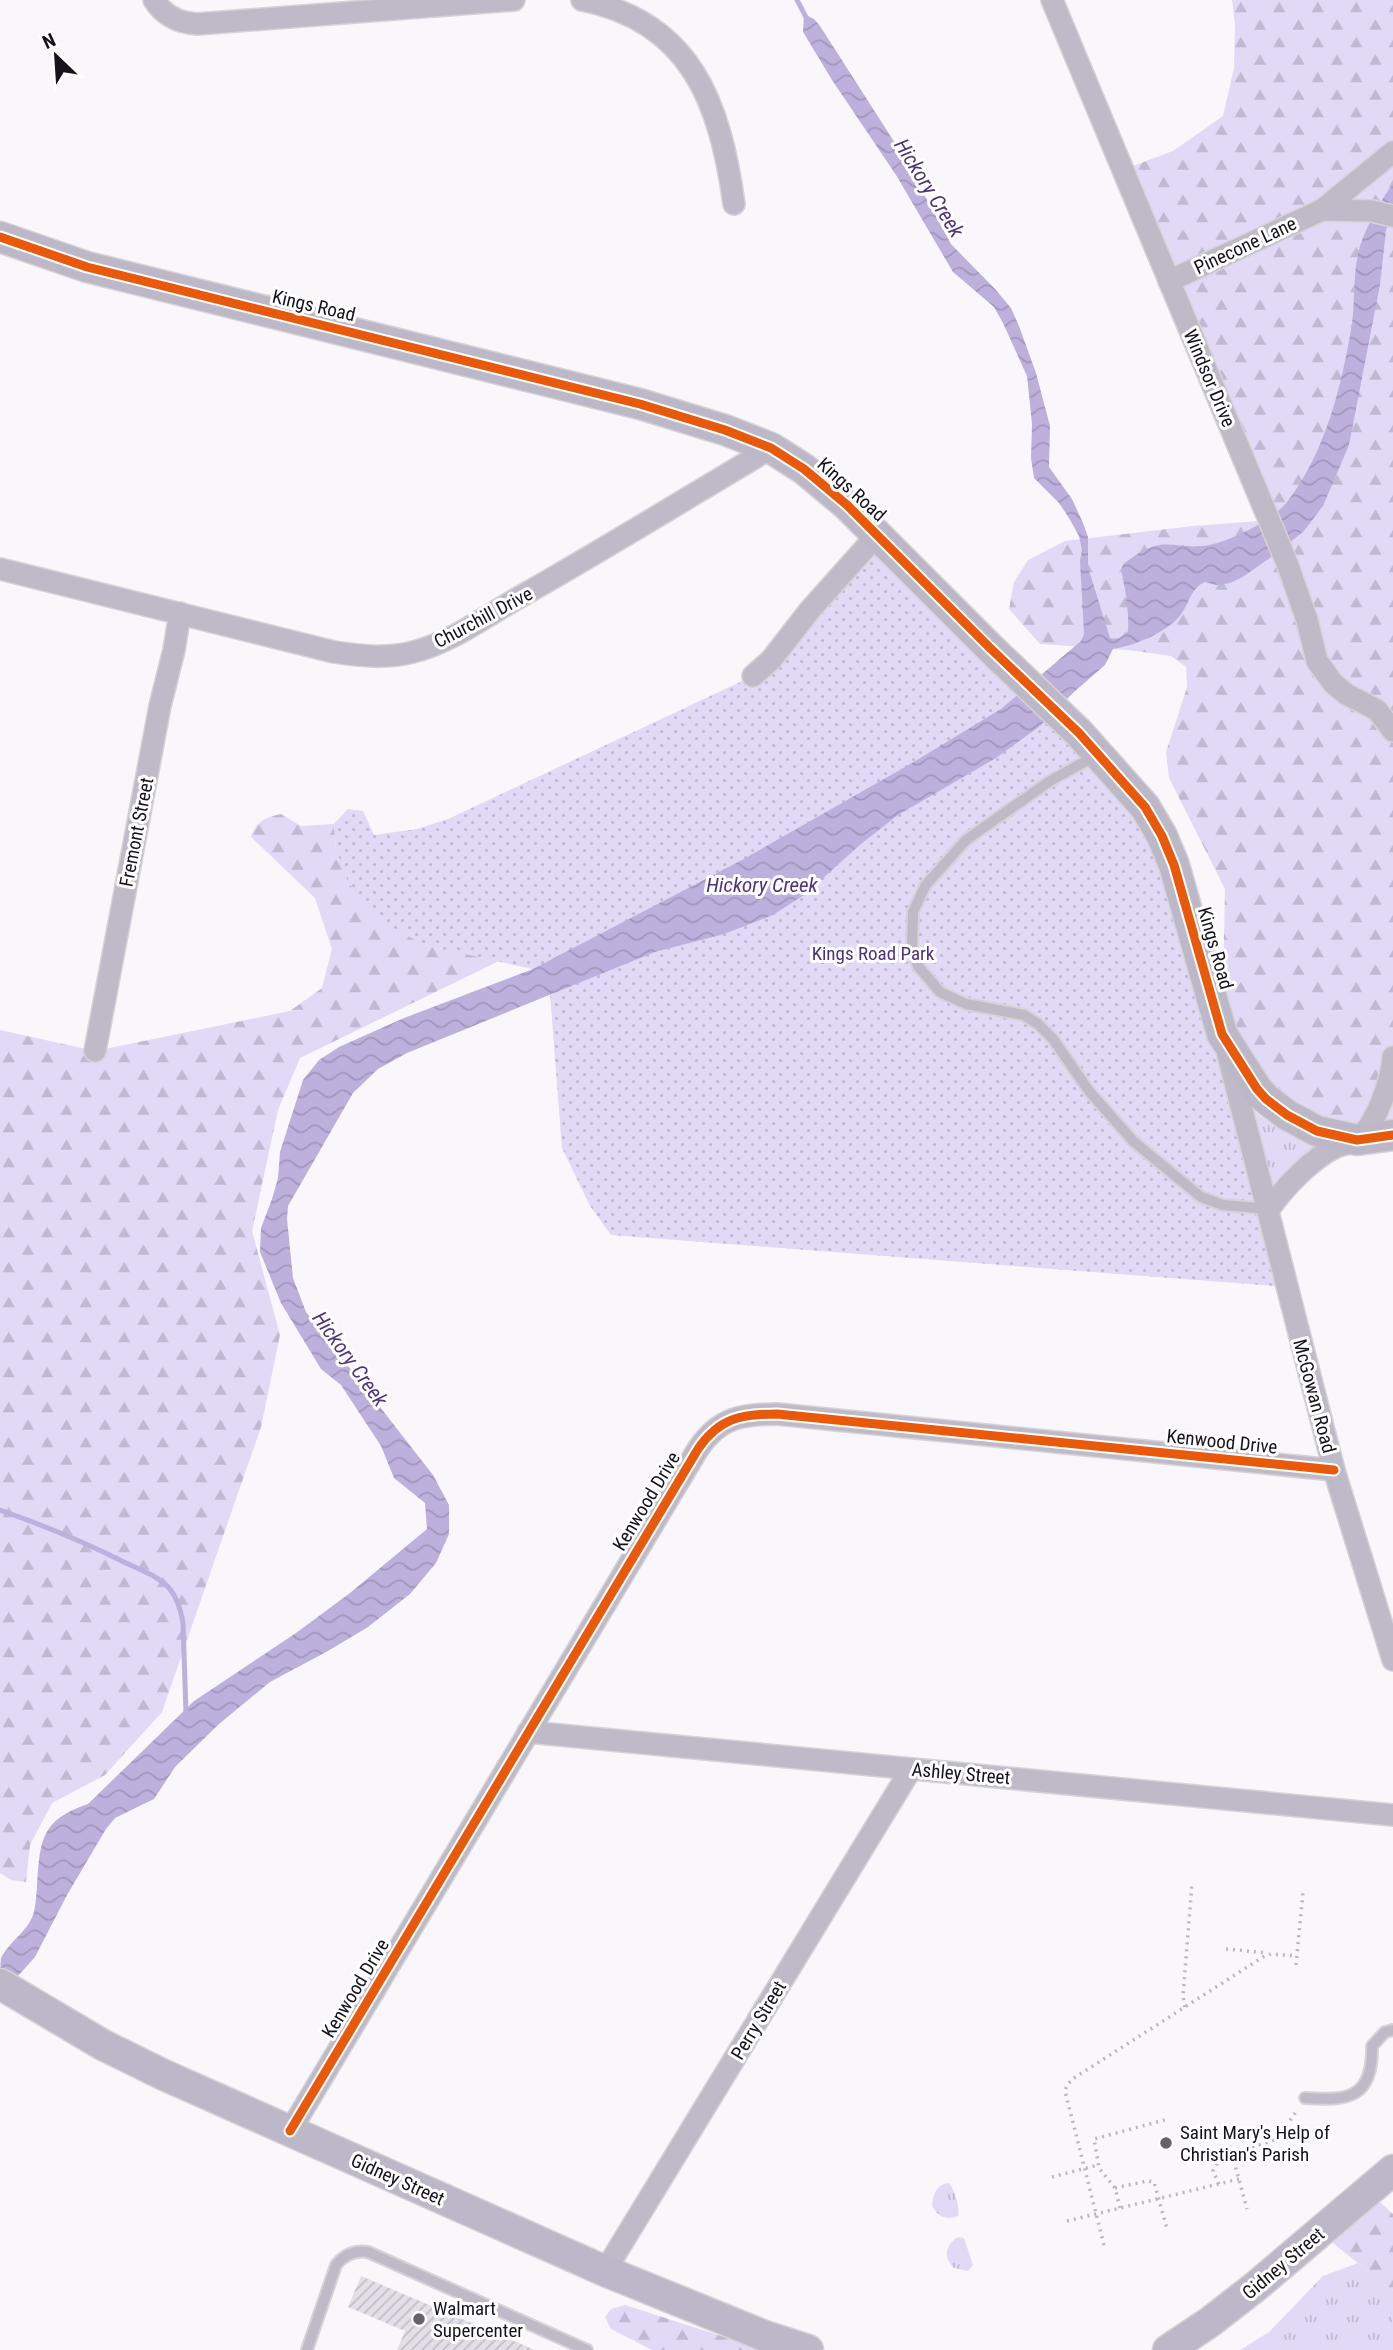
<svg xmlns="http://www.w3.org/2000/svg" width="1393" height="2350" viewBox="0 0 1393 2350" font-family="'Roboto Condensed',sans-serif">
  <defs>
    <pattern id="grass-tufts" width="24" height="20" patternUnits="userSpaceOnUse" patternTransform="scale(1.75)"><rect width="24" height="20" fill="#e1d9f6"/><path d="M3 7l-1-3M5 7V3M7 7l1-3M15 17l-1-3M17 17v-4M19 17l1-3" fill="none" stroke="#c0b9d2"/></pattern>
    <pattern id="forest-firs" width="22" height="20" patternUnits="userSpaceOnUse" patternTransform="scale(1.75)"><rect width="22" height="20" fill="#e1d9f6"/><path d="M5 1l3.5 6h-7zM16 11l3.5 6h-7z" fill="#c0b9d2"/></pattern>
    <pattern id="park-dots" width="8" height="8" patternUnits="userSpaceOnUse" patternTransform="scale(1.75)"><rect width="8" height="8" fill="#e1d9f6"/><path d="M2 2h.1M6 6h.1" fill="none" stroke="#c0b9d2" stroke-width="1.8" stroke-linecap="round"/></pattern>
    <pattern id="water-waves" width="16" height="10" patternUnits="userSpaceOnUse" patternTransform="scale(1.75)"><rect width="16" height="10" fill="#beb0dc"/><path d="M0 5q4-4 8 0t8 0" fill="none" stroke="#a296bc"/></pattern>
    <pattern id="building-hatch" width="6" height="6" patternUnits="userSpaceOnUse" patternTransform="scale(1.75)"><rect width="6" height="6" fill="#e2dfe8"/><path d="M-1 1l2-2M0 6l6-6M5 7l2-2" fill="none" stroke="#c1bec7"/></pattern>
  </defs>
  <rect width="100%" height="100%" fill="#f9f7fc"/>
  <g fill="url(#grass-tufts)">
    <path d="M1247 1105C1268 1124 1289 1134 1315 1145L1272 1187Z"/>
    <path d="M949 2183C955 2191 960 2207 958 2216 947 2221 936 2216 932 2205 933 2194 937 2184 949 2183Z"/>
    <path d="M958 2237 964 2238 973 2265 968 2271 954 2268C943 2257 945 2245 958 2237Z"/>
    <path d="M1358 2263 1393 2291V2350H1240L1269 2332 1323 2276Z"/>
  </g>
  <g fill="url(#forest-firs)">
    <path d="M1232 0H1393V1135L1317 1131 1222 1034 1225 889 1169 778 1166 752 1187 687 1186 667 1171 656 1128 650 1040 644 1009 609 1014 582 1028 560 1065 541 1193 526 1273 520 1122 170 1173 151 1223 116 1234 68 1235 24Z"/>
    <path d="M281 814 301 826 334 824 336 849 424 945 499 961 300 1058 278 1110 252 1231 280 1335 261 1427 162 1712 105 1775 52 1803 30 1845 26 1882 11 1880 0 1873V1030L95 1051 290 1011 322 988 332 949 315 898 251 837C256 821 266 817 281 814Z"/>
    <path d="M1368 2191 1393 2214V2291L1319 2232Z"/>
    <path d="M625 2305 765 2350H652L611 2329 605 2317 611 2309Z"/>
  </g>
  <path fill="url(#park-dots)" d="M877 535 1145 807 1287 1287 611 1235 590 1206 562 1148 550 994 532 969 424 945 378 919 348 882 336 849 334 824 348 809 363 811 374 835 417 829 448 819 753 676Z"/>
  <path fill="url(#water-waves)" d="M804 14 814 19 820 26 902 154 951 244 995 289 1011 308 1019 326 1036 373 1050 426 1049 467 1072 499 1083 523 1088 537V567L1110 638C1119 640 1122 637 1128 631 1129 617 1127 603 1125 589 1124 583 1121 574 1122 568 1123 563 1129 560 1133 557 1166 534 1176 551 1209 545 1231 541 1273 520 1287 502 1326 452 1342 384 1352 324 1355 300 1353 273 1359 250 1364 231 1381 199 1393 184V212L1386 230 1380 285 1349 445 1323 506 1304 531 1270 558 1241 578 1230 583 1216 585 1205 582C1191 588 1190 601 1182 613 1170 631 1134 646 1113 649L1105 665 1074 692 1040 726 996 758 898 815 861 844 804 895 773 915 724 934 655 952 407 1053 378 1069 353 1093 288 1206 287 1219 293 1278 306 1312 433 1475 449 1505V1534L436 1563 410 1594 368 1627 328 1651 270 1682 219 1724 175 1767 154 1799 115 1818 106 1829 67 1895 35 1957 0 1996C0 1986 0 1967 1 1958 9 1942 27 1932 33 1915 36 1906 36 1896 37 1888 40 1841 40 1820 88 1804L194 1701 296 1633 350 1593 427 1529 425 1503 394 1478 381 1446 341 1385 321 1369 281 1303 260 1252 261 1228 272 1199 278 1178 280 1152 303 1080 319 1060 339 1047 404 1018 533 969 742 860 912 763 1001 709 1081 641 1084 634 1080 561 1082 550 1079 536 1069 518 1059 503 1034 478 1031 458 1032 424 1027 376 1003 323 994 307 953 272 896 175 832 80 803 32Z"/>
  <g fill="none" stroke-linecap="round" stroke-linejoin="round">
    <g stroke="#beb0dc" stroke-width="5">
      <path d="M797 0 807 19"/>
      <path d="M0 1510C43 1525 86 1543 126 1563 141 1570 158 1576 169 1588 177 1597 181 1611 183 1623L186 1713"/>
    </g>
  </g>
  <path fill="url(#building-hatch)" d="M361 2276 535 2350H397L405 2331 348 2307Z"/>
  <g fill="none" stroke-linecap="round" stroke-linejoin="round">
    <g stroke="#d5d3d7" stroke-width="14">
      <g id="lane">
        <path d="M1095 756 1050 781 966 840 925 886 913 912 912 947 918 966 940 992 966 1004 1024 1015 1038 1024 1053 1039 1089 1091 1133 1141 1201 1197 1223 1205 1269 1209"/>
        <path d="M1305 2098C1349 2101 1373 2098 1372 2046L1385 2032 1393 2030"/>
        <path d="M307 2350 336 2265C344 2255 355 2250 368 2252L587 2350"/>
      </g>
    </g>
    <g stroke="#d5d3d7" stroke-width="24">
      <g id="street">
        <path d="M154 0C164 16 179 23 197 24L514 0"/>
        <path d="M582 0C692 22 720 104 734 204"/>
        <path d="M1052 0 1287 563 1307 620 1317 661 1333 683 1346 694 1377 710 1393 731"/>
        <path d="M1322 210 1393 152"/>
        <path d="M1169 281 1322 210 1372 211 1393 216"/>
        <path d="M0 569 334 652C361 656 386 659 413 652 450 643 485 617 518 598 603 550 687 498 771 448"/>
        <path d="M753 676 771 660 810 610 877 535"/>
        <path d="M95 1051 160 706 174 650 180 613"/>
        <path d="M1228 1055 1334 1470 1393 1660"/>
        <path d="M1269 1209C1284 1188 1312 1158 1336 1147 1342 1144 1351 1144 1356 1140 1375 1128 1392 1079 1393 1057"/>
        <path d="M528 1732 1393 1815"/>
        <path d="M290 2131 698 1449C719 1418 741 1414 777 1414L1334 1470"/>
        <path d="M605 2271 911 1769"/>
      </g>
    </g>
    <g stroke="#d5d3d7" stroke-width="33">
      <g id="secondary">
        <path d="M0 237 87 267 640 404 725 430 771 448 804 469 847 505 989 647 1079 733 1145 807 1162 836 1174 865 1222 1034 1257 1089 1266 1099 1287 1115 1317 1131 1357 1140 1393 1135"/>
        <path d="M0 1984 103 2045 164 2075 605 2271 765 2336 808 2350"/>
        <path d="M1168 2350 1210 2322 1255 2287 1393 2170"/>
      </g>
    </g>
    <g stroke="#b9b6c0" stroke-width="3.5" stroke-dasharray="2 5" stroke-linecap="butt">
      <path d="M1226 1949 1268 1953"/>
      <path d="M1296 1965 1303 1892"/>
      <path d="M1185 2007 1183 1996 1192 1883"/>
      <path d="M1232 2154 1247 2209"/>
      <path d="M1052 2177 1098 2165"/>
      <path d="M1219 2184 1213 2171 1220 2158 1277 2139 1298 2109"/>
      <path d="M1115 2188 1147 2181 1154 2182 1167 2229"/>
      <path d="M1120 2208 1115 2188 1099 2168 1094 2139 1168 2119"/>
      <path d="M1067 2221 1239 2179"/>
      <path d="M1104 2245 1065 2091 1067 2085 1074 2078 1263 1957 1271 1954 1297 1956"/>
    </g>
    <use href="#lane" stroke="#bebac8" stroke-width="10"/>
    <use href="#street" stroke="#bebac8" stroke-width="21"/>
    <use href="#secondary" stroke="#bdb8c7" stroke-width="30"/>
    <g stroke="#fff" stroke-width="13">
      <g id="cycleway">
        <path d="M0 237 87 267 640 404 725 430 771 448 804 469 847 505 989 647 1079 733 1145 807 1162 836 1174 865 1222 1034 1257 1089 1266 1099 1287 1115 1317 1131 1357 1140 1393 1135"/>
        <path d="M290 2131 698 1449C719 1418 741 1414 777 1414L1334 1470"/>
      </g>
    </g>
    <use href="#cycleway" stroke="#e8590c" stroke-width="9"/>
  </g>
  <g fill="#65626b" stroke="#fff" stroke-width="2.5">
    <circle cx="1166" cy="2143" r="7"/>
    <circle cx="419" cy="2319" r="7"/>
  </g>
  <g text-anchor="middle" stroke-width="6" stroke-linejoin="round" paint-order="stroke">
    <g font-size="19" fill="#15121d" stroke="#fff">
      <text transform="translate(1245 245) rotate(-25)" y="7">Pinecone Lane</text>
      <text transform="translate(314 305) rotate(13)" y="7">Kings Road</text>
      <text transform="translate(1210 378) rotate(67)" y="7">Windsor Drive</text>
      <text transform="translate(852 489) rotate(42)" y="7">Kings Road</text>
      <text transform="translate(483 617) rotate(-28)" y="7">Churchill Drive</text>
      <text transform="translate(136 832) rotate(-79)" y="7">Fremont Street</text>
      <text transform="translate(1216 948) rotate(74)" y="7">Kings Road</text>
      <text transform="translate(1315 1396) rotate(75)" y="7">McGowan Road</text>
      <text transform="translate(1222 1441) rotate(6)" y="7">Kenwood Drive</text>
      <text transform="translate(646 1501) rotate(-59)" y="7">Kenwood Drive</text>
      <text transform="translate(961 1773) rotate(5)" y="7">Ashley Street</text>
      <text transform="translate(355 1988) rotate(-59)" y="7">Kenwood Drive</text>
      <text transform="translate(758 2020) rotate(-59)" y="7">Perry Street</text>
      <text transform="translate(398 2179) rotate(24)" y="7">Gidney Street</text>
      <text transform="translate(1283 2263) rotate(-40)" y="7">Gidney Street</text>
    </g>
    <g font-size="19" fill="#4d327b" stroke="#fff">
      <text x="873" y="960">Kings Road Park</text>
    </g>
    <g font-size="19" fill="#15121d" stroke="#fff" text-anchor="start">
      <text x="1180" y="2139">Saint Mary's Help of<tspan x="1180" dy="22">Christian's Parish</tspan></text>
      <text x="433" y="2315">Walmart<tspan x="433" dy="22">Supercenter</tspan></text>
    </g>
    <g font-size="21" font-style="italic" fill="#4f347d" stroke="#fff">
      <text transform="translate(929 188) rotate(58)" y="7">Hickory Creek</text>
      <text x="762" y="892">Hickory Creek</text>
      <text transform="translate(350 1359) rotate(54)" y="7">Hickory Creek</text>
    </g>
  </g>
  <g transform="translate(56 56) rotate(335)" stroke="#ffffff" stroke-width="5" paint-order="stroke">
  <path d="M0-5L12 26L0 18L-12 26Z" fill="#15121d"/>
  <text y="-10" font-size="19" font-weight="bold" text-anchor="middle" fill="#15121d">N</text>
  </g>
</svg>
